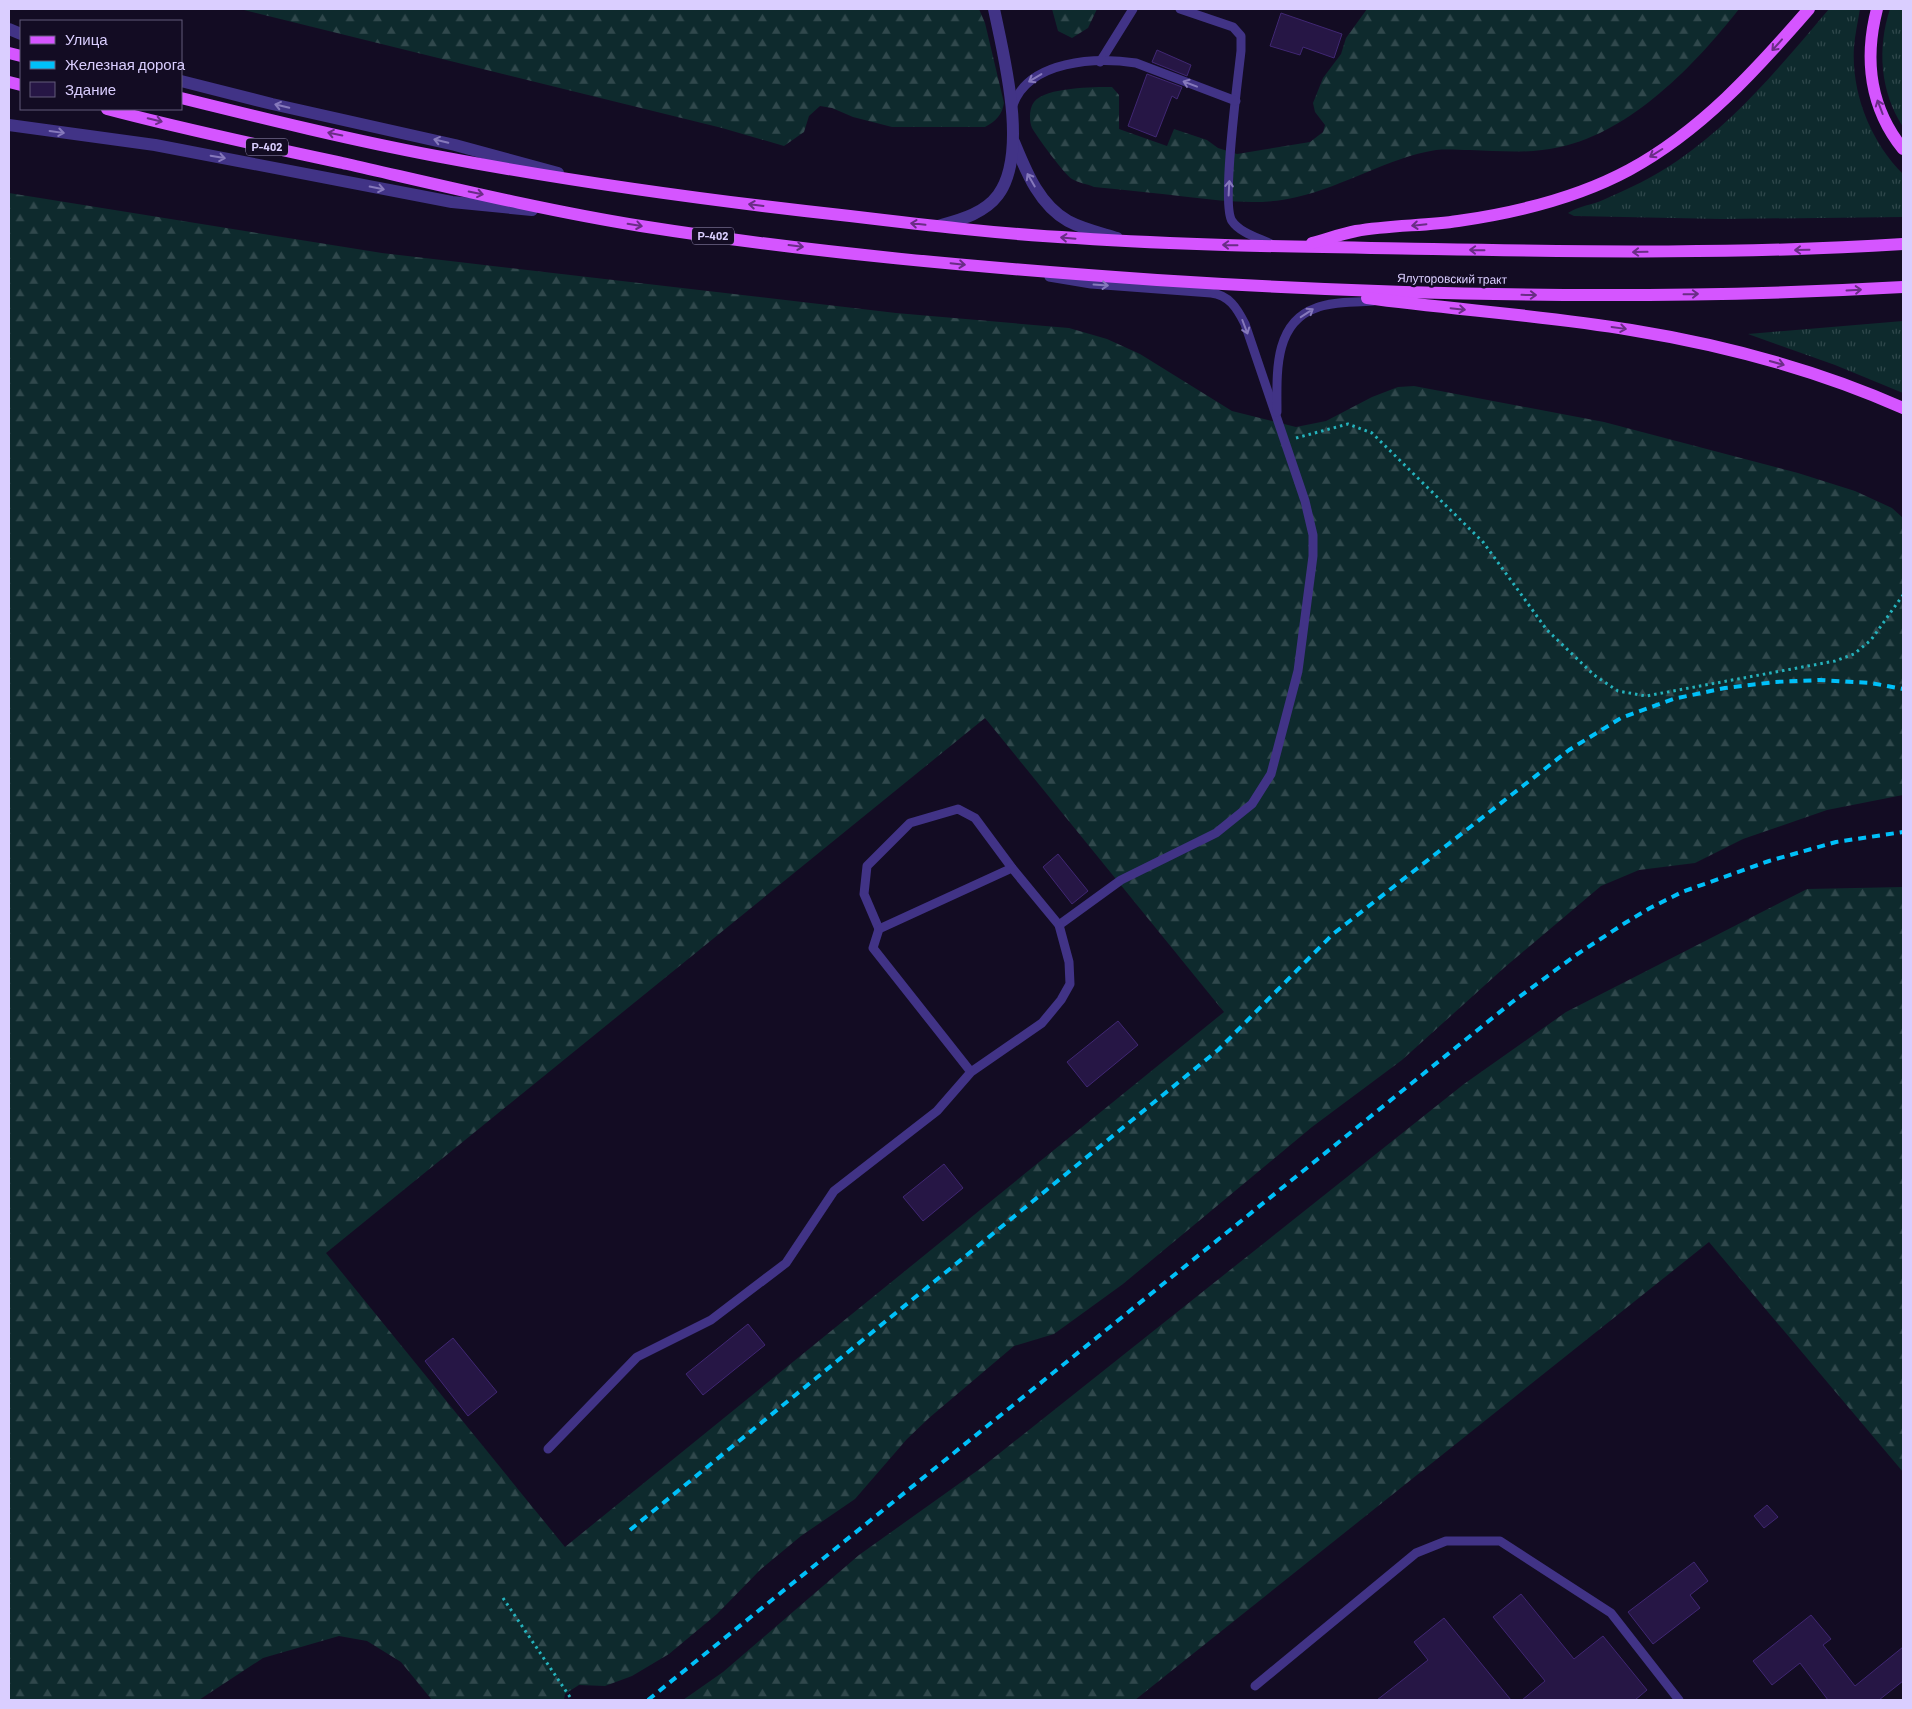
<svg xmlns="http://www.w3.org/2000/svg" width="1912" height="1709" viewBox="0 0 1912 1709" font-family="Barlow,sans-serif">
  <defs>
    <pattern id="grass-tufts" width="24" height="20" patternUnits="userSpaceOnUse" patternTransform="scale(1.25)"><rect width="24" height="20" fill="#0e2a2d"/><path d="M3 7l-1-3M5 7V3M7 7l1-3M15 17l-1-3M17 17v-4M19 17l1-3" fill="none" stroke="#30484c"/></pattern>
    <pattern id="forest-firs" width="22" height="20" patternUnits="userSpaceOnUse" patternTransform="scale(1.25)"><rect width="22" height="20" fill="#0e2a2d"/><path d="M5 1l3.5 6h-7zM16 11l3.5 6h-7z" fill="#30484c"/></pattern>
  </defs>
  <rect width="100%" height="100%" fill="#130c23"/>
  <g fill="url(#grass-tufts)">
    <path d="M1829 9H1860C1858 21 1855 34 1854 47 1851 93 1871 142 1903 174V217L1722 219 1574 216 1568 213C1578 206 1592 205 1603 200 1628 189 1654 177 1677 161 1736 121 1783 63 1829 9Z"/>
    <path d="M1890 9H1903V127C1880 92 1877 48 1890 9Z"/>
    <path d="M1903 321V393L1835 365 1748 334Z"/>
  </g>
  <g fill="url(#forest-firs)" fill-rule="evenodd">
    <path d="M240 9H979L985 23 1004 103C1002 115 996 121 985 127H892L853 117 832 108 820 106 809 116 804 132 784 146 722 128Z"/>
    <path d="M1052 9H1097L1088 28 1072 38 1058 31Z"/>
    <path d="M1367 9H1739C1696 64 1631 132 1560 147 1531 154 1500 151 1470 150 1459 150 1447 149 1436 150 1387 158 1345 186 1297 197 1260 206 1225 201 1188 197 1157 193 1125 190 1094 187 1088 184 1078 183 1072 179 1064 174 1037 137 1032 128 1029 121 1029 108 1034 102 1046 87 1094 87 1112 87L1119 95V129L1167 146 1174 129 1207 140 1218 148 1237 154 1310 142 1323 132 1325 125 1315 112 1313 103 1323 78 1341 54 1346 38Z"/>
    <path d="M9 193 382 253 896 313 1069 328 1107 339 1140 354 1232 411 1296 427 1326 421 1372 397 1398 387 1414 386 1604 422 1798 473 1855 491 1892 508 1903 518V795L1827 810 1743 839 1695 863 1639 870 1601 886 1505 967 1402 1060 1312 1127 1123 1284 1054 1334 1014 1346 929 1418 907 1439 855 1499 801 1536 761 1569 717 1614 669 1654 632 1676 605 1686 579 1685 565 1694 564 1700H432L401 1662 367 1641 339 1636 263 1658 199 1700H9ZM985 718 1224 1012 565 1547 326 1253Z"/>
    <path d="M1903 887V1472L1709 1242 1135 1700H683L723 1672 859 1555 981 1468 1464 1084 1566 1012 1807 889Z"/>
  </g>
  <g fill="#261645" stroke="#402773">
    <path d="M1281 13 1342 34 1334 58 1303 47 1300 55 1270 46Z"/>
    <path d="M1157 50 1191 65 1187 76 1152 62Z"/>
    <path d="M1147 74 1182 87 1177 99 1172 96 1156 137 1128 126Z"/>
    <path d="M1058 854 1088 891 1072 904 1043 867Z"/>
    <path d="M1118 1021 1138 1045 1087 1087 1067 1062Z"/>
    <path d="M944 1164 963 1188 923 1221 903 1197Z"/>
    <path d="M748 1324 765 1345 703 1395 686 1374Z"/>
    <path d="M453 1338 497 1392 468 1416 425 1361Z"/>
    <path d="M1767 1505 1778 1517 1764 1528 1754 1516Z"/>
    <path d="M1694 1562 1708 1581 1690 1595 1700 1608 1653 1644 1628 1612Z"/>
    <path d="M1521 1594 1574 1659 1603 1636 1647 1690 1635 1700H1522L1545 1681 1493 1617Z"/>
    <path d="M1811 1615 1831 1639 1823 1645 1855 1686 1903 1647V1681L1879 1700H1828L1800 1663 1772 1685 1753 1661Z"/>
    <path d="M1444 1618 1511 1700H1377L1428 1660 1414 1642Z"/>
  </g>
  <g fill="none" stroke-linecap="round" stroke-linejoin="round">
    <g stroke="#25b2bc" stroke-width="3" stroke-dasharray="2.5 4" stroke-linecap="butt">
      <path d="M1296 438 1348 424 1372 433 1483 542 1547 630 1594 675 1618 691 1646 696 1835 661 1854 654 1871 640 1903 595"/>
      <path d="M503 1598 572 1700"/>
    </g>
    <g stroke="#413386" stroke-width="9">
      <path d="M1180 9 1233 27 1241 36V51C1238 78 1221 205 1232 221 1240 233 1259 238 1271 244"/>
      <path d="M1100 62 1133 9"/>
      <path d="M1013 105C1029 60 1096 57 1136 63L1236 101"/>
      <path d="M1049 277 1091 284 1211 293C1229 295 1237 308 1245 324L1305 501 1313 535V556L1298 671 1271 774 1252 804 1216 833 1121 880 1059 925"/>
      <path d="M1277 412C1277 375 1273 323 1316 308 1333 301 1355 303 1373 301"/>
      <path d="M879 929 864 894 867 866 910 823 958 809 975 818 1012 868"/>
      <path d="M548 1449 637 1357 711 1320 786 1263 834 1191 937 1111 971 1072 1042 1023 1061 1000 1070 984 1069 962 1059 925 1012 868 879 929 873 948 971 1072"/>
      <path d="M1255 1686 1416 1553 1446 1541H1500L1611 1613 1679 1700"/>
    </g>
    <g stroke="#413386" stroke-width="12">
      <path d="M9 29 21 34"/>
      <path d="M181 81 272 104 455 145 558 173"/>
      <path d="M9 125 155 145 452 202 532 210"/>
      <path d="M1014 142C1026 171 1039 205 1068 221 1083 229 1101 233 1117 238"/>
      <path d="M938 226C959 220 984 214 998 195 1029 153 1004 57 994 9"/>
    </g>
    <g stroke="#d555ff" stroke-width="12">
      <path d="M1877 9C1864 59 1870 108 1903 149"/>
      <path d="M9 53 21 56"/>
      <path d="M9 82 21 85"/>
      <path d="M181 98C266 119 351 140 436 156 573 182 712 201 850 216 925 225 1000 234 1076 238 1195 246 1314 247 1433 249 1590 252 1747 254 1903 244"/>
      <path d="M107 109C186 130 267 147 347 164 444 186 542 210 641 226 812 253 985 268 1157 280 1405 296 1655 301 1903 287"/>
      <path d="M1312 243C1327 239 1341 234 1356 231 1390 225 1425 226 1458 221 1514 213 1579 197 1629 170 1701 131 1756 70 1809 9"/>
      <path d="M1367 298C1455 310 1543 315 1631 330 1724 345 1817 370 1903 408"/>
    </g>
    <g stroke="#00c0f9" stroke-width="4" stroke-dasharray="8 6" stroke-linecap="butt">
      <path d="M630 1530 1218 1050 1333 934 1569 750 1621 718 1673 699 1725 688 1775 682 1820 680 1871 683 1903 689"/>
      <path d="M648 1700 1511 1003 1576 955 1625 923 1650 908 1682 892 1769 861 1836 842 1903 832"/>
    </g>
  </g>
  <defs><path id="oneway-shaft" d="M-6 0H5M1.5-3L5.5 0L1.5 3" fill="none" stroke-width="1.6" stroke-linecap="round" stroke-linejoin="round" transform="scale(1.25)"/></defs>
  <g stroke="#6a2d86">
    <use href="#oneway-shaft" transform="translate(1777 45) rotate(132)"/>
    <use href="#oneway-shaft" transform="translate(1880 107) rotate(-111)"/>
    <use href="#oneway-shaft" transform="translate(155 120) rotate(13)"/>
    <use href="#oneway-shaft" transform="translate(335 134) rotate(-168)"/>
    <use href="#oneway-shaft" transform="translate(1656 153) rotate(148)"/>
    <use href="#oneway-shaft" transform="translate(476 193) rotate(12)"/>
    <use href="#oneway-shaft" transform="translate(756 205) rotate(-173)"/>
    <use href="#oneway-shaft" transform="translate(918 224) rotate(-174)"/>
    <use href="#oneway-shaft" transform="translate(635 225) rotate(9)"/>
    <use href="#oneway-shaft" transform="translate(1419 225) rotate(174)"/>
    <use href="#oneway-shaft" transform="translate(1068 238) rotate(-175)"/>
    <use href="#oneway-shaft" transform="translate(1230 245) rotate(-179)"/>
    <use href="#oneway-shaft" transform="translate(796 246) rotate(7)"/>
    <use href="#oneway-shaft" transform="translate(1477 250) rotate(-179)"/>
    <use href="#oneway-shaft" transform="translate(1802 250) rotate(179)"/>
    <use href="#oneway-shaft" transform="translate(1640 252) rotate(179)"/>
    <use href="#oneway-shaft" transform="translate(958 264) rotate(6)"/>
    <use href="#oneway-shaft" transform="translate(1854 290) rotate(-3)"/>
    <use href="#oneway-shaft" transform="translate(1691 294) rotate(-1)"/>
    <use href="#oneway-shaft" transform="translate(1529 295) rotate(1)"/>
    <use href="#oneway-shaft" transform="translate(1458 309) rotate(6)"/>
    <use href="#oneway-shaft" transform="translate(1619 328) rotate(8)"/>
    <use href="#oneway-shaft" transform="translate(1777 363) rotate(16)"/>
  </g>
  <g stroke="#8679bc">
    <use href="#oneway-shaft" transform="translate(1035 78) rotate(149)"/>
    <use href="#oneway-shaft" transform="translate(1190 84) rotate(-159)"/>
    <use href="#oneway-shaft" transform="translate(282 106) rotate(-167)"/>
    <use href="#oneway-shaft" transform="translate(57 132) rotate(8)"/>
    <use href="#oneway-shaft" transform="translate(441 141) rotate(-167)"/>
    <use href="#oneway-shaft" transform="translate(218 157) rotate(10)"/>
    <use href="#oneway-shaft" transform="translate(1031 180) rotate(-120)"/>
    <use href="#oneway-shaft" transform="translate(377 188) rotate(11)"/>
    <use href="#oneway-shaft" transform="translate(1229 188) rotate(-87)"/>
    <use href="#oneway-shaft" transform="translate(1101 285) rotate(4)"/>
    <use href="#oneway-shaft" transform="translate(1307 313) rotate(-33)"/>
    <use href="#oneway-shaft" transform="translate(1245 327) rotate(69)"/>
  </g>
  <g text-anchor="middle" stroke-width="5" stroke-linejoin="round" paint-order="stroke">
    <g fill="#130c23" stroke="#9e94bd" stroke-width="1">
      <rect x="246" y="138.5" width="42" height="17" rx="4"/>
      <rect x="692" y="227.5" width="42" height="17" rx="4"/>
    </g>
    <g font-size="11" font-weight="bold" fill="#daceff">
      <text x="267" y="151">Р-402</text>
      <text x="713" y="240">Р-402</text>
    </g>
    <g font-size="12" fill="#daceff" stroke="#130c23">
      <text transform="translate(1452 279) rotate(1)" y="4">Ялуторовский тракт</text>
    </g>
  </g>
  <rect width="1912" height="1709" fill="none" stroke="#daceff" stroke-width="20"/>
  <rect x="20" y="20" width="162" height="90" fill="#130c23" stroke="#635a7b"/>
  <rect x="30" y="36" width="25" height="8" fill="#d555ff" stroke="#635a7b"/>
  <text x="65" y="45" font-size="15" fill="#daceff">Улица</text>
  <rect x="30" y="61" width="25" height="8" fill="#00c0f9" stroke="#635a7b"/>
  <text x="65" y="70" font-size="15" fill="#daceff">Железная дорога</text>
  <rect x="30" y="82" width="25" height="15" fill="#261645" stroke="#635a7b"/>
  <text x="65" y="95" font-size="15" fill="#daceff">Здание</text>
</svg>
